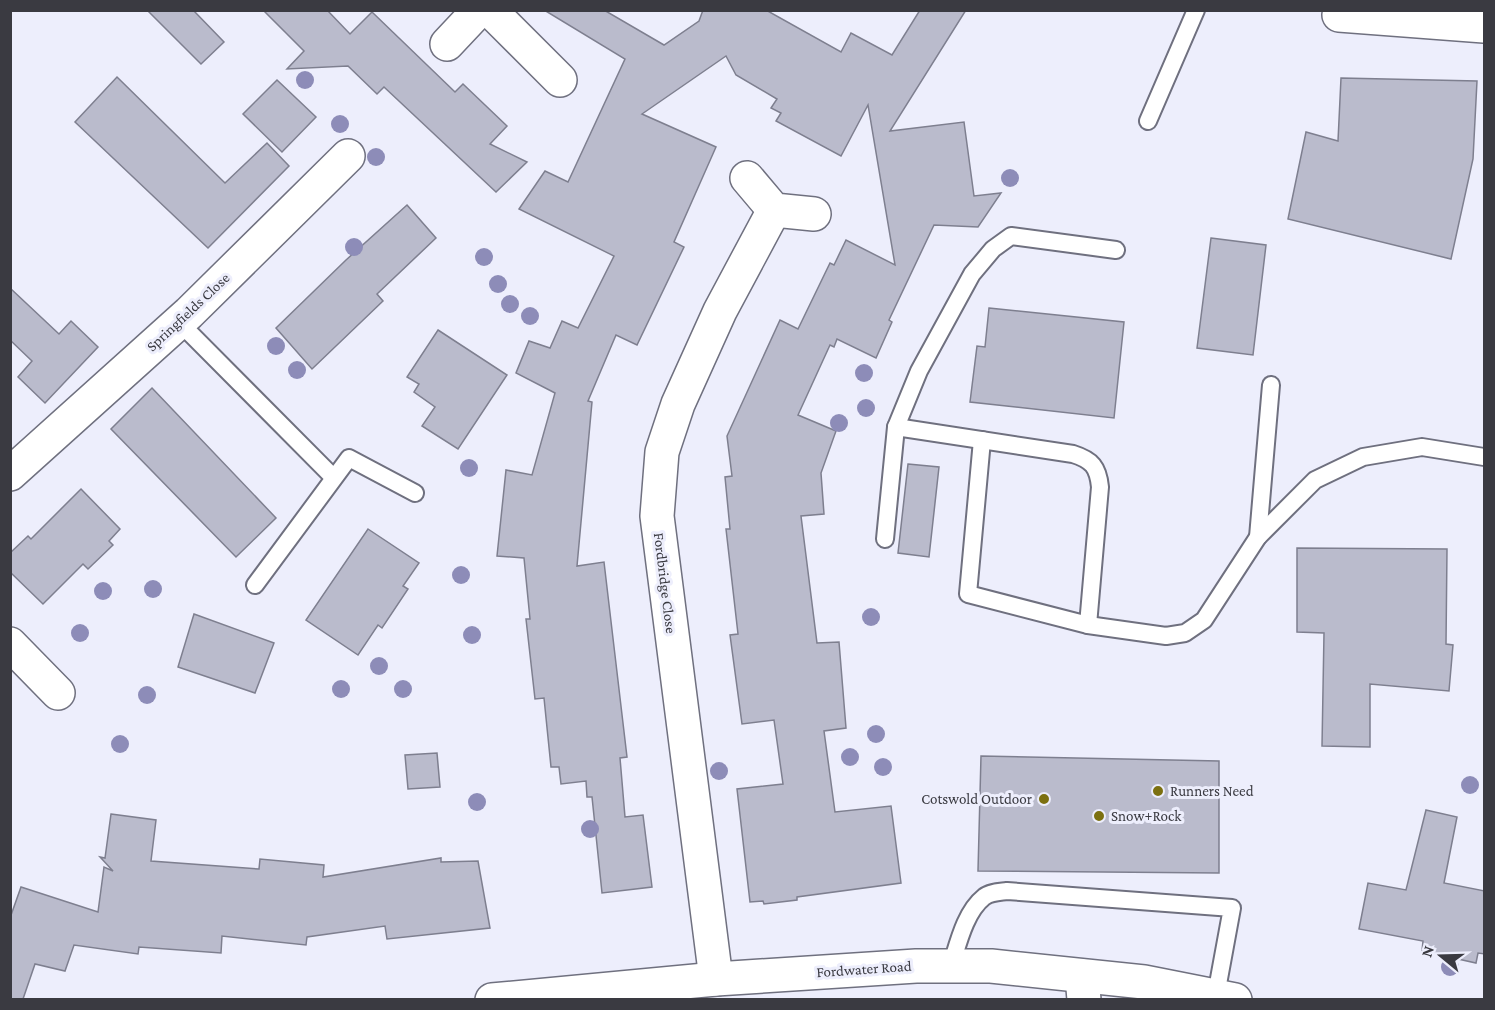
<svg xmlns="http://www.w3.org/2000/svg" width="1495" height="1010" viewBox="0 0 1495 1010" font-family="'Crimson Pro',serif">
  <rect width="100%" height="100%" fill="#edeefc"/>
  <g fill="#babbcc" stroke="#7e7f8f" stroke-width="1.5">
    <path d="M147 10H193L224 42 201 64Z"/>
    <path d="M263 10H327L350 34 372 12 455 92 463 84 507 126 490 144 527 162 496 192 384 87 377 94 348 66 287 69 304 51Z"/>
    <path d="M544 10H604L664 45 699 21 703 10H766L841 52 851 33 892 55 920 10H966L890 131 964 122 974 196 1001 193 978 227 934 225 889 320 892 322 876 358 837 339 834 347 830 345 798 415 836 431 821 473 824 514 801 516 817 643 839 642 846 728 824 731 835 812 891 806 901 883 797 897V900L764 904 763 901 750 902 737 789 783 784 774 720 742 724 730 635 738 634 726 529H730L725 477 732 476 727 436 780 320 798 329 830 263 834 265 846 240 895 265 868 105 841 156 776 121 781 113 771 108 777 99 736 75 726 56 642 114 716 147 674 242 684 247 637 345 616 335 588 401 592 402 577 566 604 562 627 757 620 758 625 817 643 815 652 887 602 893 592 797H587L586 781 561 784 559 767H551L544 698 535 699 526 619H530L524 558 497 556 506 470 532 475 555 393 516 373 529 341 550 348 562 321 578 328 614 256 519 209 545 171 568 182 625 59Z"/>
    <path d="M117 77 225 183 267 143 289 166 208 248 75 122Z"/>
    <path d="M1341 78 1477 81 1473 159 1451 259 1288 219 1306 132 1338 141Z"/>
    <path d="M277 80 316 117 282 152 243 114Z"/>
    <path d="M407 205 436 238 377 294 383 301 312 369 276 328 346 260Z"/>
    <path d="M1211 238 1266 245 1253 355 1197 348Z"/>
    <path d="M10 288 59 334 71 321 98 347 45 403 18 377 32 361 10 340Z"/>
    <path d="M989 308 1124 322 1114 418 970 402 977 346 985 347Z"/>
    <path d="M438 330 507 375 458 449 422 426 435 407 414 392 419 384 407 377Z"/>
    <path d="M152 388 276 518 236 557 111 429Z"/>
    <path d="M908 464 939 467 929 557 898 553Z"/>
    <path d="M81 489 120 529 109 541 113 545 88 569 83 564 43 604 10 572V553L28 536 31 539Z"/>
    <path d="M368 529 419 563 403 586 408 589 382 628 378 625 358 655 306 620Z"/>
    <path d="M1297 548 1447 549 1446 644 1453 645 1449 691 1370 684V747L1322 746 1324 633 1297 632Z"/>
    <path d="M194 614 274 643 255 693 178 667Z"/>
    <path d="M437 753 440 787 408 789 405 755Z"/>
    <path d="M981 756 1219 761V873L978 871Z"/>
    <path d="M1426 810 1457 817 1444 883 1485 891V954L1478 953 1476 963 1422 951 1423 941 1359 929 1368 883 1406 890Z"/>
    <path d="M111 814 156 820 151 861 259 869 260 859 324 865 323 877 441 858V862L478 861 490 928 387 939 385 926 307 937 306 945 222 936 221 953 139 947 138 954 74 945 65 971 35 964 23 999H10V918L21 887 98 912 104 867 113 871 100 857 105 858Z"/>
  </g>
  <g fill="none" stroke-linecap="round" stroke-linejoin="round">
    <g stroke="#6f707f" stroke-width="20">
      <g id="lane">
        <path d="M1148 121 1196 10"/>
        <path d="M179 322 333 477"/>
        <path d="M896 427 1073 454C1092 460 1098 467 1100 487L1088 625"/>
        <path d="M982 440 968 594 1088 625 1166 636 1185 633 1204 620 1258 537 1315 480 1363 457 1422 447 1484 457"/>
        <path d="M1258 537 1271 385"/>
        <path d="M885 539 896 427 919 371 972 274 993 249 1011 236 1116 250"/>
        <path d="M255 585 349 458 415 493"/>
        <path d="M951 966C958 944 965 912 984 897 990 892 1000 892 1007 891L1232 908 1216 995"/>
      </g>
    </g>
    <g stroke="#6f707f" stroke-width="36">
      <g id="street">
        <path d="M490 10 560 80"/>
        <path d="M1339 15 1484 26"/>
        <path d="M447 44 479 10"/>
        <path d="M747 178 774 210 814 214"/>
        <path d="M10 474 189 313 348 156"/>
        <path d="M10 644 58 693"/>
        <path d="M1082 976 1084 1000"/>
        <path d="M716 979 657 516 662 452 678 404 720 311 774 210"/>
      </g>
    </g>
    <g stroke="#6f707f" stroke-width="36">
      <path id="secondary" d="M492 1000 716 979 916 966H991L1144 982 1235 1000"/>
    </g>
    <use href="#lane" stroke="#fff" stroke-width="16"/>
    <use href="#street" stroke="#fff" stroke-width="33"/>
    <use href="#secondary" stroke="#fff" stroke-width="33"/>
  </g>
  <g fill="#8d8cb8">
    <circle cx="305" cy="80" r="9"/>
    <circle cx="340" cy="124" r="9"/>
    <circle cx="376" cy="157" r="9"/>
    <circle cx="1010" cy="178" r="9"/>
    <circle cx="354" cy="247" r="9"/>
    <circle cx="484" cy="257" r="9"/>
    <circle cx="498" cy="284" r="9"/>
    <circle cx="510" cy="304" r="9"/>
    <circle cx="530" cy="316" r="9"/>
    <circle cx="276" cy="346" r="9"/>
    <circle cx="297" cy="370" r="9"/>
    <circle cx="864" cy="373" r="9"/>
    <circle cx="866" cy="408" r="9"/>
    <circle cx="839" cy="423" r="9"/>
    <circle cx="469" cy="468" r="9"/>
    <circle cx="461" cy="575" r="9"/>
    <circle cx="153" cy="589" r="9"/>
    <circle cx="103" cy="591" r="9"/>
    <circle cx="871" cy="617" r="9"/>
    <circle cx="80" cy="633" r="9"/>
    <circle cx="472" cy="635" r="9"/>
    <circle cx="379" cy="666" r="9"/>
    <circle cx="341" cy="689" r="9"/>
    <circle cx="403" cy="689" r="9"/>
    <circle cx="147" cy="695" r="9"/>
    <circle cx="876" cy="734" r="9"/>
    <circle cx="120" cy="744" r="9"/>
    <circle cx="850" cy="757" r="9"/>
    <circle cx="883" cy="767" r="9"/>
    <circle cx="719" cy="771" r="9"/>
    <circle cx="1470" cy="785" r="9"/>
    <circle cx="477" cy="802" r="9"/>
    <circle cx="590" cy="829" r="9"/>
    <circle cx="1450" cy="967" r="9"/>
  </g>
  <g fill="#7c7010" stroke="#edeefc" stroke-width="2">
    <circle cx="1158" cy="791" r="6"/>
    <circle cx="1044" cy="799" r="6"/>
    <circle cx="1099" cy="816" r="6"/>
  </g>
  <g text-anchor="middle" stroke-width="6" stroke-linejoin="round" paint-order="stroke">
    <g font-size="15" fill="#3a3a41" stroke="#edeefc">
      <text transform="translate(188 312) rotate(-43)" y="5">Springfields Close</text>
      <text transform="translate(665 583) rotate(83)" y="5">Fordbridge Close</text>
      <text transform="translate(864 969) rotate(-4)" y="5">Fordwater Road</text>
    </g>
    <g font-size="15" fill="#3a3a41" stroke="#edeefc" text-anchor="start">
      <text x="1170" y="796">Runners Need</text>
      <text x="1032" y="804" text-anchor="end">Cotswold Outdoor</text>
      <text x="1111" y="821">Snow+Rock</text>
    </g>
  </g>
  <rect width="1495" height="1010" fill="none" stroke="#3a3a41" stroke-width="24"/>
  <g transform="translate(1441 956) rotate(289)" stroke="#edeefc" stroke-width="4.5" paint-order="stroke">
  <path d="M0-4.5L10 22L0 15L-10 22Z" fill="#3a3a41"/>
  <text y="-9" font-size="16" font-weight="bold" text-anchor="middle" fill="#3a3a41">N</text>
  </g>
</svg>
